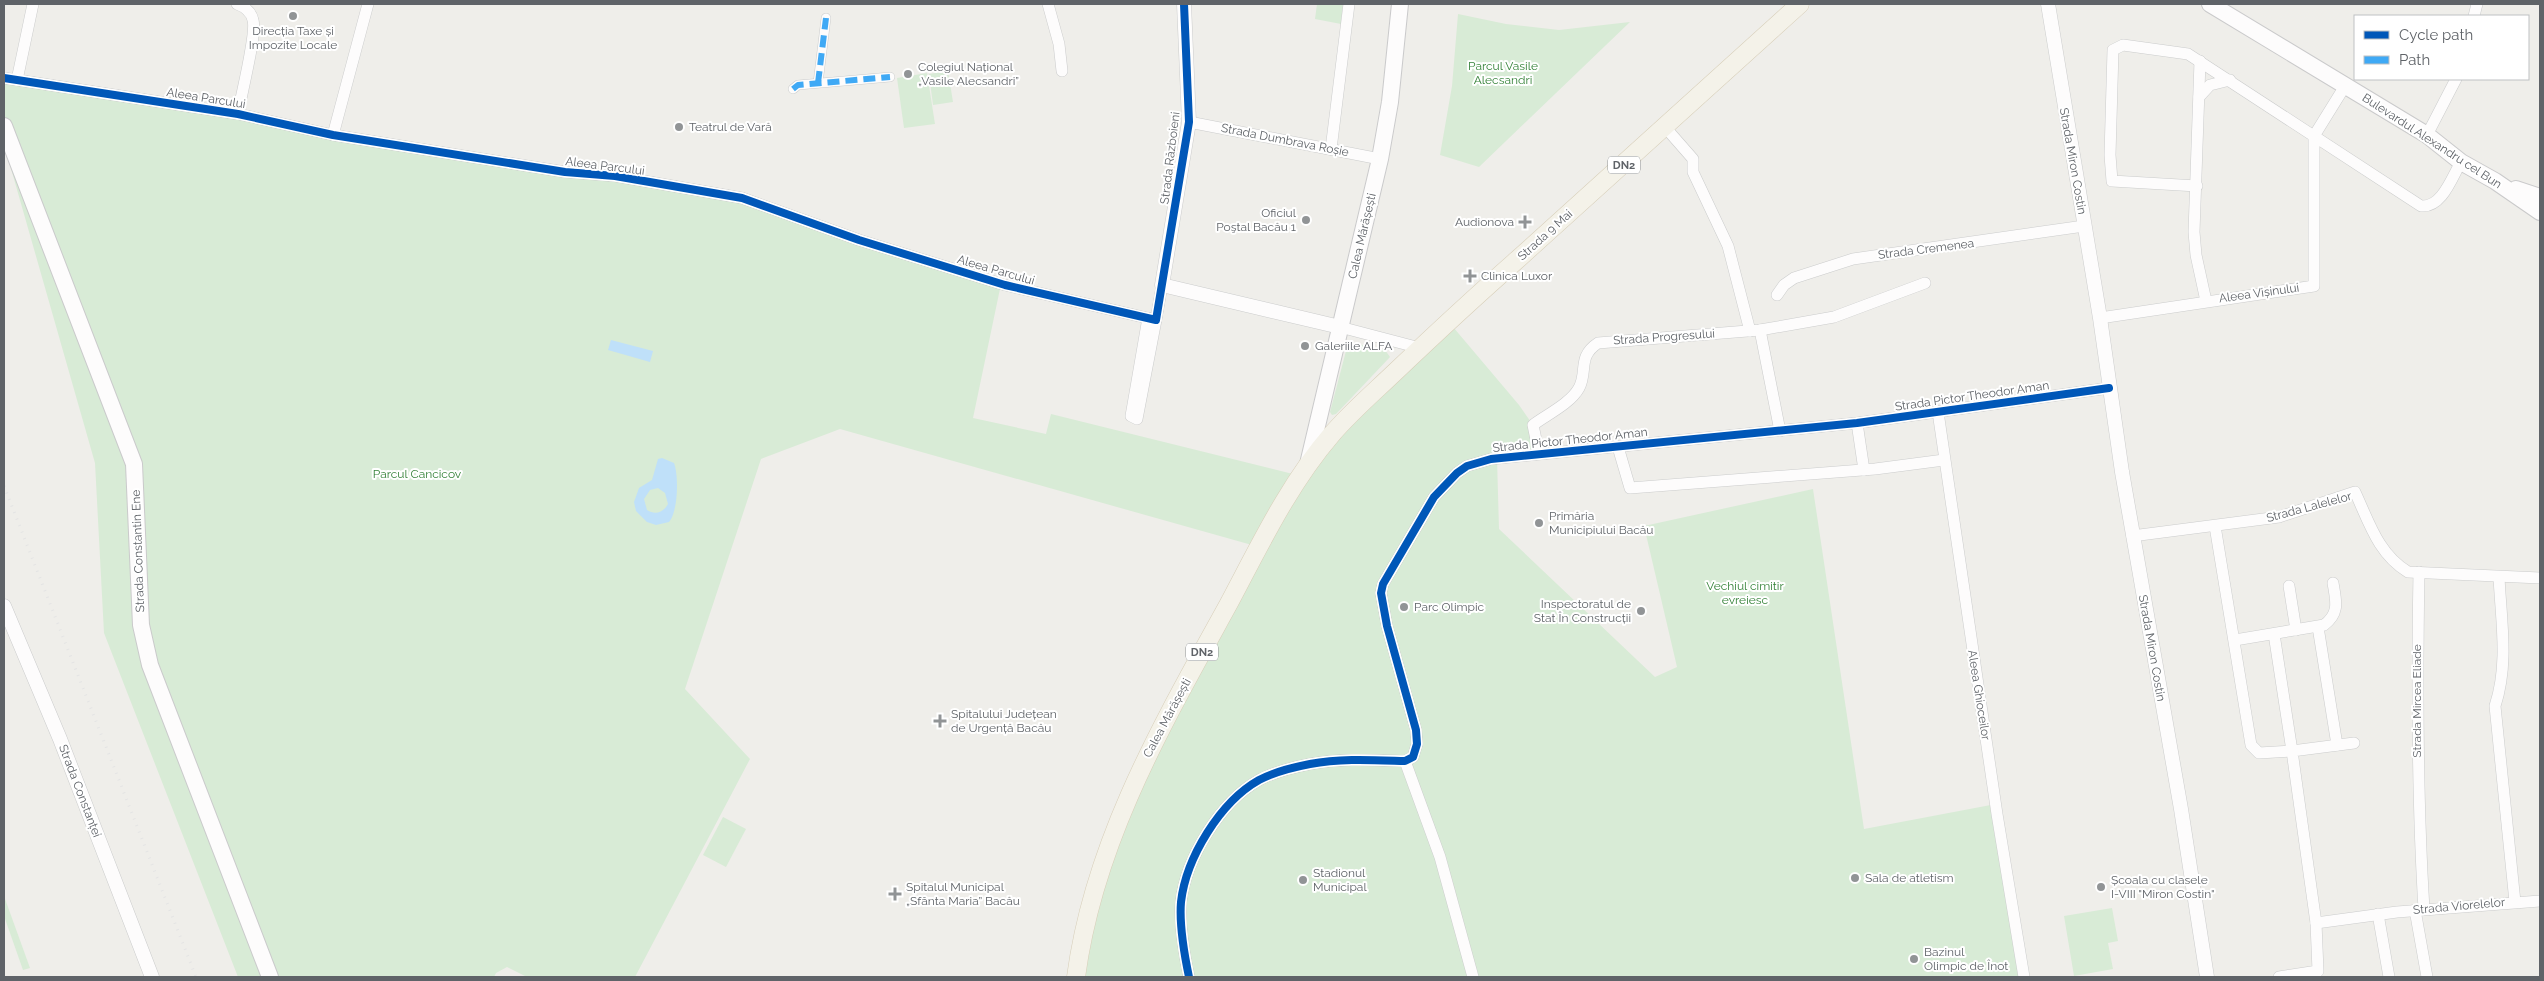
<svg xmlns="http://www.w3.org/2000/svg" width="2544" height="981" viewBox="0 0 2544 981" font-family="Raleway,sans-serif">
  <rect width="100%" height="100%" fill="#efeeea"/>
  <g fill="#d8ebd6">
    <path d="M1317 4H1343L1341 24 1315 19Z"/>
    <path d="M1458 14 1506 24 1559 30 1630 22 1479 167 1440 155 1452 86Z"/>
    <path d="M948 71 953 102 933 105 929 74Z"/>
    <path d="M927 73 935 124 904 128 897 78Z"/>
    <path d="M4 79 742 198 1001 284 973 418 1046 434 1051 414 1301 476 1448 321 1519 405 1533 425 1539 454 1497 458 1499 529 1655 677 1677 667 1644 526 1813 489 1864 829 1996 804 2024 977H1076L1098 876 1259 547 840 429 761 459 685 689 750 759 635 977H527L507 967 496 973 494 977H238L104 633 95 463 4 144Z"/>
    <path d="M1353 343 1385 350 1390 357 1336 414 1332 415 1330 412 1346 351Z"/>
    <path d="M723 817 746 829 726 867 703 855Z"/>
    <path d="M4 896 30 968 23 970 4 916Z"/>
    <path d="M2112 908 2118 941 2108 943 2113 969 2074 976 2064 916Z"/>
  </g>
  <g fill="#bfe0f9" fill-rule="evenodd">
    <path d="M611 340 653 351 650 362 608 350Z"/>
    <path d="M662 458 674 463C679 476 678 512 669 522L656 525 647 522 636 511 634 502 639 488 652 480 658 459ZM658 488 665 493 668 504C663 513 655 515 647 510L644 499 650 490Z"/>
  </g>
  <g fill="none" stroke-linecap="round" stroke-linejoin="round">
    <g stroke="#cbcccc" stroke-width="10">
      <g id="pedestrian">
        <path d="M818 83 826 18"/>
        <path d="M793 89 798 85 890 77"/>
      </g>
    </g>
    <g stroke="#cbcccc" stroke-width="12">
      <g id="minor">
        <path d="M237 4C245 7 251 11 253 20 257 34 241 95 238 114"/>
        <path d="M1048 4 1059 44 1062 71"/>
        <path d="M2474 16 2477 4"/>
        <path d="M2200 61 2194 232 2196 255 2206 301"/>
        <path d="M4 78 238 114 333 135 565 172 615 176 742 198 859 240 1005 285 1156 320 1162 285"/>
        <path d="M17 80 33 4"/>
        <path d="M2199 97 2210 85 2230 80"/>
        <path d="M1189 122 1380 159"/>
        <path d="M1665 127 1693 159V172L1728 246 1750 331"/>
        <path d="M333 135 368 4"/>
        <path d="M2427 135 2456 79"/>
        <path d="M1331 149 1349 4"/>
        <path d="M2197 186 2112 181 2110 155 2113 50 2123 45 2188 54 2421 206C2442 208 2452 177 2461 162"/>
        <path d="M1777 295 1784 285 1794 278 1853 259 2084 226"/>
        <path d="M1148 318 1131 416 1137 419 1156 320"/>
        <path d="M2100 318 2314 286V136L2345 86"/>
        <path d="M1340 327 1420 348"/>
        <path d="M1760 330 1780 431"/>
        <path d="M1938 412 1997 814 2024 977"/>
        <path d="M1857 423 1864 470"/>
        <path d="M1618 447 1630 488 1875 469 1944 460"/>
        <path d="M1539 454 1533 425C1546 415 1570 404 1579 388 1588 371 1577 357 1598 343L1760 330 1834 317 1925 283"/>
        <path d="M2215 526 2251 745 2259 753 2292 751 2274 634"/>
        <path d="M2132 536 2279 517 2355 492C2369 522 2378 554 2408 572L2540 578"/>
        <path d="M2419 572C2417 685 2417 797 2424 909"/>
        <path d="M2499 577C2501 620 2509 664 2495 706L2515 902"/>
        <path d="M2289 586 2296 630"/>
        <path d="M2318 627 2337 745"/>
        <path d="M2235 640 2324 625C2340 613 2336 601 2333 583"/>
        <path d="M1405 761 1440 857 1473 977"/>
        <path d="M2415 910 2427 977"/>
        <path d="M2378 914 2389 977"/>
        <path d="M2316 923 2397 912 2540 901"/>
        <path d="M1189 977C1184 953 1179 926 1181 902 1186 858 1220 802 1259 780 1274 772 1294 767 1310 764 1341 758 1373 760 1405 761L1413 757 1417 744 1416 730 1387 626 1381 593 1383 584 1434 497 1457 473 1467 466 1491 459 1857 423 2109 388"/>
        <path d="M2279 977 2318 971 2316 923 2292 751 2354 743"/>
      </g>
    </g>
    <g stroke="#cbcccc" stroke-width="15">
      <g id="tertiary">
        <path d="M1184 4 1189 122 1162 285 1340 327"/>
        <path d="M2048 4 2100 318 2122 472 2181 809 2207 977"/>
        <path d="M4 606 60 739 152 977"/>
      </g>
    </g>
    <g stroke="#cacacb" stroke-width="18">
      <g id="secondary">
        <path d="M2210 4 2427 135 2461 162 2495 181 2540 212"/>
        <path d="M4 126 134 464 141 625 150 665 270 977"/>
        <path d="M2516 189 2540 197"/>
        <path d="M1308 464 1380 159 1390 102 1400 4"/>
      </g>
    </g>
    <g stroke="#d7ceb8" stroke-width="19">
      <path id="primary" d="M1076 977C1094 841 1163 723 1228 605 1259 547 1288 485 1332 434 1351 412 1373 393 1394 373 1435 334 1476 296 1518 259 1612 174 1706 89 1800 4"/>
    </g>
    <use href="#pedestrian" stroke="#fdfcfc" stroke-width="9"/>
    <use href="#minor" stroke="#fdfcfc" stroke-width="11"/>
    <use href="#tertiary" stroke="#fdfcfc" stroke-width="14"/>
    <use href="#secondary" stroke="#fdfcfc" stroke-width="16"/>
    <use href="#primary" stroke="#f4f2e9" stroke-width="18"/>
    <path stroke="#e4e4e4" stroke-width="3" stroke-dasharray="1 6" stroke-linecap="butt" d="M4 486 196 977"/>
    <g stroke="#3fa9f5" stroke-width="6" stroke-dasharray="12 6" stroke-linecap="butt">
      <path d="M818 83 826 18"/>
      <path d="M793 89 798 85 890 77"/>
    </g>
    <g stroke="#fff" stroke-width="11">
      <g id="cycleway">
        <path d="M4 78 238 114 333 135 565 172 615 176 742 198 859 240 1005 285 1156 320 1189 122 1184 4"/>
        <path d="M1189 977C1184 953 1179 926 1181 902 1186 858 1220 802 1259 780 1274 772 1294 767 1310 764 1341 758 1373 760 1405 761L1413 757 1417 744 1416 730 1387 626 1381 593 1383 584 1434 497 1457 473 1467 466 1491 459 1857 423 2109 388"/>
      </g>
    </g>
    <use href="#cycleway" stroke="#0057b8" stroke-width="8"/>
  </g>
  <g fill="#919496" stroke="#fff" stroke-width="2">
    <circle cx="293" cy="16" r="5"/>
    <circle cx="908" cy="74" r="5"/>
    <circle cx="679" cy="127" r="5"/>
    <circle cx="1306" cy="220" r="5"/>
    <path d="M1522.5 214.5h5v5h5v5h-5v5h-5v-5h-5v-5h5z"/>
    <path d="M1467.5 268.5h5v5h5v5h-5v5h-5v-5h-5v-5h5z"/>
    <circle cx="1305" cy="346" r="5"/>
    <circle cx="1539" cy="523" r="5"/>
    <circle cx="1404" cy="607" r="5"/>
    <circle cx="1641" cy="611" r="5"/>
    <path d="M937.5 713.5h5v5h5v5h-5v5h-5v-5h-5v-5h5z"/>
    <circle cx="1855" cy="878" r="5"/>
    <circle cx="1303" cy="880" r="5"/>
    <circle cx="2101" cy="887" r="5"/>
    <path d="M892.5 886.5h5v5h5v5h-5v5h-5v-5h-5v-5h5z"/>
    <circle cx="1914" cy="959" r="5"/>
  </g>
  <g text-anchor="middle" stroke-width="4" stroke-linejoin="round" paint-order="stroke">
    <g fill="#fff" stroke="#8f9295" stroke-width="1">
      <rect x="1608" y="156.5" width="32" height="17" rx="4"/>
      <rect x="1186" y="643.5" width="32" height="17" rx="4"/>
    </g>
    <g font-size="11" font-weight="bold" fill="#5f6368">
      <text x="1624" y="169">DN2</text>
      <text x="1202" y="656">DN2</text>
    </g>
    <g font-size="12" fill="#5f6368" stroke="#fff" text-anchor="start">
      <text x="293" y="35" text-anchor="middle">Direcția Taxe și<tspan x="293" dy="14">Impozite Locale</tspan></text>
      <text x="918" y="71">Colegiul Național<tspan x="918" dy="14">„Vasile Alecsandri”</tspan></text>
      <text x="689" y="131">Teatrul de Vară</text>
      <text x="1296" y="217" text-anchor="end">Oficiul<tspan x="1296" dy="14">Poştal Bacău 1</tspan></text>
      <text x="1514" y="226" text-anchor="end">Audionova</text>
      <text x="1481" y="280">Clinica Luxor</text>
      <text x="1315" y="350">Galeriile ALFA</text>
      <text x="1549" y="520">Primăria<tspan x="1549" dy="14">Municipiului Bacău</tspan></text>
      <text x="1631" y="608" text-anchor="end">Inspectoratul de<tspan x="1631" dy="14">Stat În Construcții</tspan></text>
      <text x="1414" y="611">Parc Olimpic</text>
      <text x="951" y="718">Spitalului Județean<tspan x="951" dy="14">de Urgență Bacău</tspan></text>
      <text x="1313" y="877">Stadionul<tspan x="1313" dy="14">Municipal</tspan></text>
      <text x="1865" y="882">Sala de atletism</text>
      <text x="2111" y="884">Școala cu clasele<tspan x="2111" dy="14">I-VIII "Miron Costin"</tspan></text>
      <text x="906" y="891">Spitalul Municipal<tspan x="906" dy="14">„Sfânta Maria” Bacău</tspan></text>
      <text x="1924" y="956">Bazinul<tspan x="1924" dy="14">Olimpic de Înot</tspan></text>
    </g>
    <g font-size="12" fill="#348238" stroke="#fff">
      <text x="1503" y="70">Parcul Vasile<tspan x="1503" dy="14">Alecsandri</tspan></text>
      <text x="417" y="478">Parcul Cancicov</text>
      <text x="1745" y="590">Vechiul cimitir<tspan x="1745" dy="14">evreiesc</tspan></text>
    </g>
    <g font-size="12" fill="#5f6368" stroke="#fff">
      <text transform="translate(206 98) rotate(9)" y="4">Aleea Parcului</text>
      <text transform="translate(1285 140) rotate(11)" y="4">Strada Dumbrava Roșie</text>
      <text transform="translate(2432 141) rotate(33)" y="4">Bulevardul Alexandru cel Bun</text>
      <text transform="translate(1170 158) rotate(-83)" y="4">Strada Războieni</text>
      <text transform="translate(2073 161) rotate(80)" y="4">Strada Miron Costin</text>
      <text transform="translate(605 166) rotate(7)" y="4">Aleea Parcului</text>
      <text transform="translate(1545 235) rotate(-42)" y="4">Strada 9 Mai</text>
      <text transform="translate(1362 236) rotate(-77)" y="4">Calea Mărășești</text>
      <text transform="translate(1926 249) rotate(-7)" y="4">Strada Cremenea</text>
      <text transform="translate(996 270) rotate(16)" y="4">Aleea Parcului</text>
      <text transform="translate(2259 293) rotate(-8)" y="4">Aleea Vișinului</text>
      <text transform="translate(1664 337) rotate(-4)" y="4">Strada Progresului</text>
      <text transform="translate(1972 396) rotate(-8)" y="4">Strada Pictor Theodor Aman</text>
      <text transform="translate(1570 440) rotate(-6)" y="4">Strada Pictor Theodor Aman</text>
      <text transform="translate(2309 507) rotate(-15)" y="4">Strada Lalelelor</text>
      <text transform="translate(138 551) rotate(-92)" y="4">Strada Constantin Ene</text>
      <text transform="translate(2152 648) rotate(80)" y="4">Strada Miron Costin</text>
      <text transform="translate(1979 695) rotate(81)" y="4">Aleea Ghioceilor</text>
      <text transform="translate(2417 701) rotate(-90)" y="4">Strada Mircea Eliade</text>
      <text transform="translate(1167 718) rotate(-62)" y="4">Calea Mărășești</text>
      <text transform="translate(80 791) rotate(69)" y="4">Strada Constanței</text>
      <text transform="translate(2459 906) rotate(-5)" y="4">Strada Viorelelor</text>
    </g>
  </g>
  <rect width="2544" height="981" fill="none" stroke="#5f6368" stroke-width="10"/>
  <rect x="2354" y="15" width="175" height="65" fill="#ffffff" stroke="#bfc1c3"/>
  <rect x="2364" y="31" width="25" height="8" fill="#0057b8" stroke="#bfc1c3"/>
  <text x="2399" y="40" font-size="15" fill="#5f6368">Cycle path</text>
  <rect x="2364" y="56" width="25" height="8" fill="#3fa9f5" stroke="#bfc1c3"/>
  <text x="2399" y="65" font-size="15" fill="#5f6368">Path</text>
</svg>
